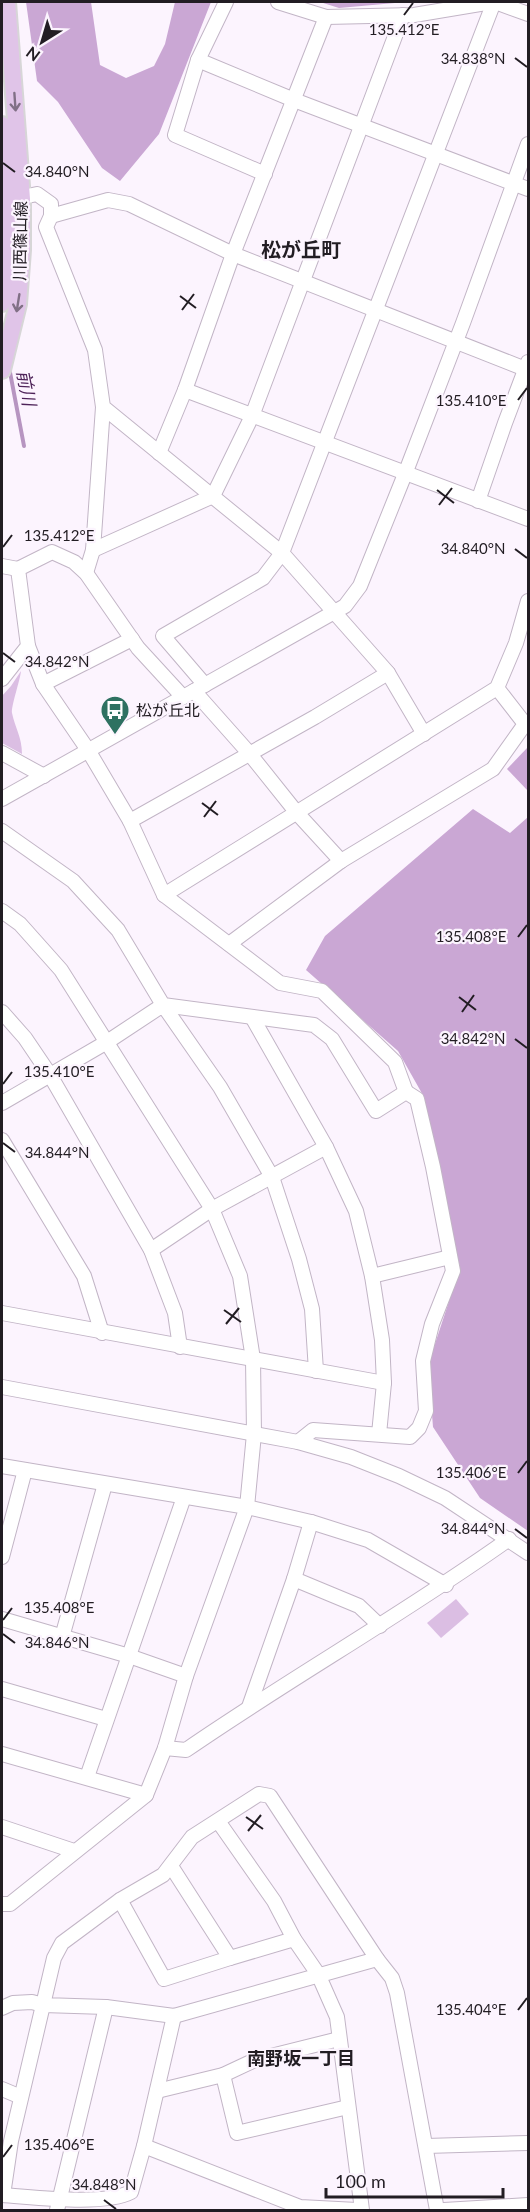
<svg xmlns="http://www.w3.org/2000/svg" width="530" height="2212" viewBox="0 0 530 2212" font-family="Lato,'Noto Sans JP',sans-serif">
  <rect width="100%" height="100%" fill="#fcf4fe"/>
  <g fill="#dbbee3">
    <path d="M21 671C20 681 11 706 12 713 15 728 22 737 22 754L2 743V696L11 686Z"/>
    <path d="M456 1599 469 1614 441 1638 427 1623Z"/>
  </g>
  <g fill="#caa7d4">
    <path d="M26 2H91L100 65 126 78 154 66 165 44 175 2H211L159 134 120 181 102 168 58 102 37 81Z"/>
    <path d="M320 2H406L339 8Z"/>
    <path d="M528 747V791L507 769Z"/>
    <path d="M473 809 510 833 528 817V1531L480 1498 433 1427 428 1365 460 1268 424 1097 398 1051 306 970 325 936Z"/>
  </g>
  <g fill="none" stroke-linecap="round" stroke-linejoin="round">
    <path stroke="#b795c1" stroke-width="4" d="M9 367 24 446"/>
    <g stroke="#c2b5c6" stroke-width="16">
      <g id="minor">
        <path d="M226 2 198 60 294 100 528 189"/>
        <path d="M278 2 326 17 414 15 492 2"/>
        <path d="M495 2 528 14"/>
        <path d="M198 60 175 135 265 174"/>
        <path d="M14 199 37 194 51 204V216L46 227 95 350 103 407 282 553 388 673 424 734"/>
        <path d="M51 216 108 200 129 204 233 254 528 370"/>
        <path d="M185 390 528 519"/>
        <path d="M159 453 185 390 233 254 326 17"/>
        <path d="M478 501 505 423 528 362"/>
        <path d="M93 550 213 496 252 416 403 15"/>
        <path d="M2 566 18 569"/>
        <path d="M86 573 93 550 103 407"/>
        <path d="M132 639 43 684 88 750 130 821 164 895 280 983 322 991 395 1062 406 1092"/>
        <path d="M28 646 43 684"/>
        <path d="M2 679 28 646 18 569 52 552 74 562 86 573 138 648 183 697"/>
        <path d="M205 685 163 636 263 578 282 553 494 2"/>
        <path d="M194 691 249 753 297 813 341 861"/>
        <path d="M2 753 44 776"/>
        <path d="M2 799 345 606 360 586 405 474 463 323 528 144"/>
        <path d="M130 821 315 717 388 673"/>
        <path d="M2 831 73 881 118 930 163 1005 314 1025 332 1039 376 1111 406 1092 417 1099 433 1167 453 1271 432 1324 423 1361 426 1411 419 1428 410 1437 313 1430 298 1442"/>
        <path d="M164 895 497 688 516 643 528 601"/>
        <path d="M2 911 20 924 61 970 212 1209 240 1276 253 1359 254 1434 247 1507 186 1676 165 1748 146 1795 10 1904H2"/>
        <path d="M229 944 341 861 493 769 525 724 497 688"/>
        <path d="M2 1012 25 1038 50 1075 151 1250 175 1313 180 1347"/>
        <path d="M252 1017 326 1147 356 1211 372 1276 382 1340 384 1383 379 1434"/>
        <path d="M2 1103 107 1042 163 1005 220 1087 272 1177 299 1259 312 1309 316 1371"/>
        <path d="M2 1140 84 1276 102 1333"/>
        <path d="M151 1250 212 1209 326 1147"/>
        <path d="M372 1276 450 1257"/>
        <path d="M2 1313 384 1383"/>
        <path d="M2 1387 298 1442 351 1457 399 1476 445 1498 528 1553"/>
        <path d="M2 1466 247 1507 311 1522 368 1540 446 1585"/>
        <path d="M2 1557 25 1470"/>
        <path d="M294 1579 359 1606 380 1626"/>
        <path d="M2 1619 129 1656 186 1676"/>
        <path d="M62 1637 105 1484"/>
        <path d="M2 1689 106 1719"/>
        <path d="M249 1707 294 1579 311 1522"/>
        <path d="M165 1748 186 1750C292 1677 404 1614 509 1539"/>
        <path d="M2 1754 146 1795"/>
        <path d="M87 1777 184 1497"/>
        <path d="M218 1821 274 1901 294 1939 318 1974 337 2017 362 2210"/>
        <path d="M2 1827 74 1851"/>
        <path d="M120 1900 164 1979 230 1958 171 1866"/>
        <path d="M230 1958 294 1939"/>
        <path d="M377 1959 392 1978 397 1993 437 2210"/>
        <path d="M2 2008 13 2003 32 2002 43 2005 106 2007 174 2016 377 1959 270 1796 259 1794 192 1837 163 1875 120 1900 62 1943 54 1958 43 2005 11 2141 3 2195"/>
        <path d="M223 2075 237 2133 348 2107"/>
        <path d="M2 2089 21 2097"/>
        <path d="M157 2091 223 2075 255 2060 339 2039"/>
        <path d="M144 2146 174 2016"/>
        <path d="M426 2146 528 2143"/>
        <path d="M2 2195C34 2197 104 2206 131 2192L144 2146 300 2207 357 2210"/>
        <path d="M57 2210 106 2007"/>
        <path d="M444 2210 528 2205"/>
      </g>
    </g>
    <g stroke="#d7d6d7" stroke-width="20">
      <g id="major">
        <path d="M2 125 9 199 8 250 2 303"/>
        <path d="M2 370 18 304 22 250V199L7 2"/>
      </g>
    </g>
    <use href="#minor" stroke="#fff" stroke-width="14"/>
    <use href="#major" stroke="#e0c4e8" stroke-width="16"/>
  </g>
  <defs><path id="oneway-shaft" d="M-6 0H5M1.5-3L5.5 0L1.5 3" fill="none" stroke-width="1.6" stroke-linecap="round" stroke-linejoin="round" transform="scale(1.5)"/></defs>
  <g stroke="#817086">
    <use href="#oneway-shaft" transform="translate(15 102) rotate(86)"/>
    <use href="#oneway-shaft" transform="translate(18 303) rotate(99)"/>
  </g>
  <path fill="none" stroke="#221d23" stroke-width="2" d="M404 15 413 3M515 58 527 67M3 163 15 172M180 296 196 308M182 310 194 294M518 400 527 388M437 490 454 503M439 505 452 488M3 547 12 535M515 549 527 558M3 653 15 662M202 803 218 815M204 817 216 801M518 937 527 925M459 997 476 1010M462 1012 474 995M515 1039 527 1048M3 1084 12 1072M3 1143 15 1152M224 1310 241 1322M226 1324 239 1308M518 1473 527 1461M515 1529 527 1538M3 1620 12 1608M3 1634 15 1643M246 1817 263 1829M248 1831 261 1815M518 2010 527 1998M3 2157 12 2145M104 2200 116 2209"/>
  <defs>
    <g id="bus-pin" transform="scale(1.5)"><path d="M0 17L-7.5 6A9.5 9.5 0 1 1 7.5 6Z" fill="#2e7161" stroke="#fcf4fe"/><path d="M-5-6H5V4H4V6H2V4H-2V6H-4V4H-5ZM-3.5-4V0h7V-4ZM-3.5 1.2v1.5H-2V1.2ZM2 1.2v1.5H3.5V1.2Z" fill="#fff"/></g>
  </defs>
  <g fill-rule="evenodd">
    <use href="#bus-pin" x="115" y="710"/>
  </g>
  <g text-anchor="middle" stroke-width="4.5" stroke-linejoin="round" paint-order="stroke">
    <g font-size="16" fill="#221d23" stroke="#fcf4fe">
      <text transform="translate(20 241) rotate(-89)" y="6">川西篠山線</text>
    </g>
    <g font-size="16" fill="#221d23" stroke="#fcf4fe" text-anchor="start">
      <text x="136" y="716">松が丘北</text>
    </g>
    <g font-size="18" font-style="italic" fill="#4e2359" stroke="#fcf4fe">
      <text transform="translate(26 388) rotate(79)" y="6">前川</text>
    </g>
    <g font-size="18" font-weight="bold" fill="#221d23" stroke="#fcf4fe">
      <text x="301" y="2065">南野坂一丁目</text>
    </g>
    <g font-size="20" font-weight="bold" fill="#221d23" stroke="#fcf4fe">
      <text x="301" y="257">松が丘町</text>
    </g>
  </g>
  <g font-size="15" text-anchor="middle" fill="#221d23" stroke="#fcf4fe" stroke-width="4.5" stroke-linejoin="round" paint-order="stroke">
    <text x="404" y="35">135.412°E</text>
    <text x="473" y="64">34.838°N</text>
    <text x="57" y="177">34.840°N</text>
    <text x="471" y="406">135.410°E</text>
    <text x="59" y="541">135.412°E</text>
    <text x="473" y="554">34.840°N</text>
    <text x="57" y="667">34.842°N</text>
    <text x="471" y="942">135.408°E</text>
    <text x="473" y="1044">34.842°N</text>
    <text x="59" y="1077">135.410°E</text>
    <text x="57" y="1158">34.844°N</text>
    <text x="471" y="1478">135.406°E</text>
    <text x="473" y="1534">34.844°N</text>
    <text x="59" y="1613">135.408°E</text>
    <text x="57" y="1648">34.846°N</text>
    <text x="471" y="2015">135.404°E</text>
    <text x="59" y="2150">135.406°E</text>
    <text x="104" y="2190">34.848°N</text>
  </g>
  <rect width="530" height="2212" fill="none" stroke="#221d23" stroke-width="6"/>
  <g transform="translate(42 42) rotate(217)" stroke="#fcf4fe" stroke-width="4.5" paint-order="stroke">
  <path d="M0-4.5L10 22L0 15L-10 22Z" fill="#221d23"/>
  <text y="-9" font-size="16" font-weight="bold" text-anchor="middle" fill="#221d23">N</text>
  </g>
  <path d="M326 2188v9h177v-9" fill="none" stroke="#221d23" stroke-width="3"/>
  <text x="335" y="2188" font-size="18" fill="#221d23" stroke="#fcf4fe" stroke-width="4.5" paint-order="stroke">100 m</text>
</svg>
